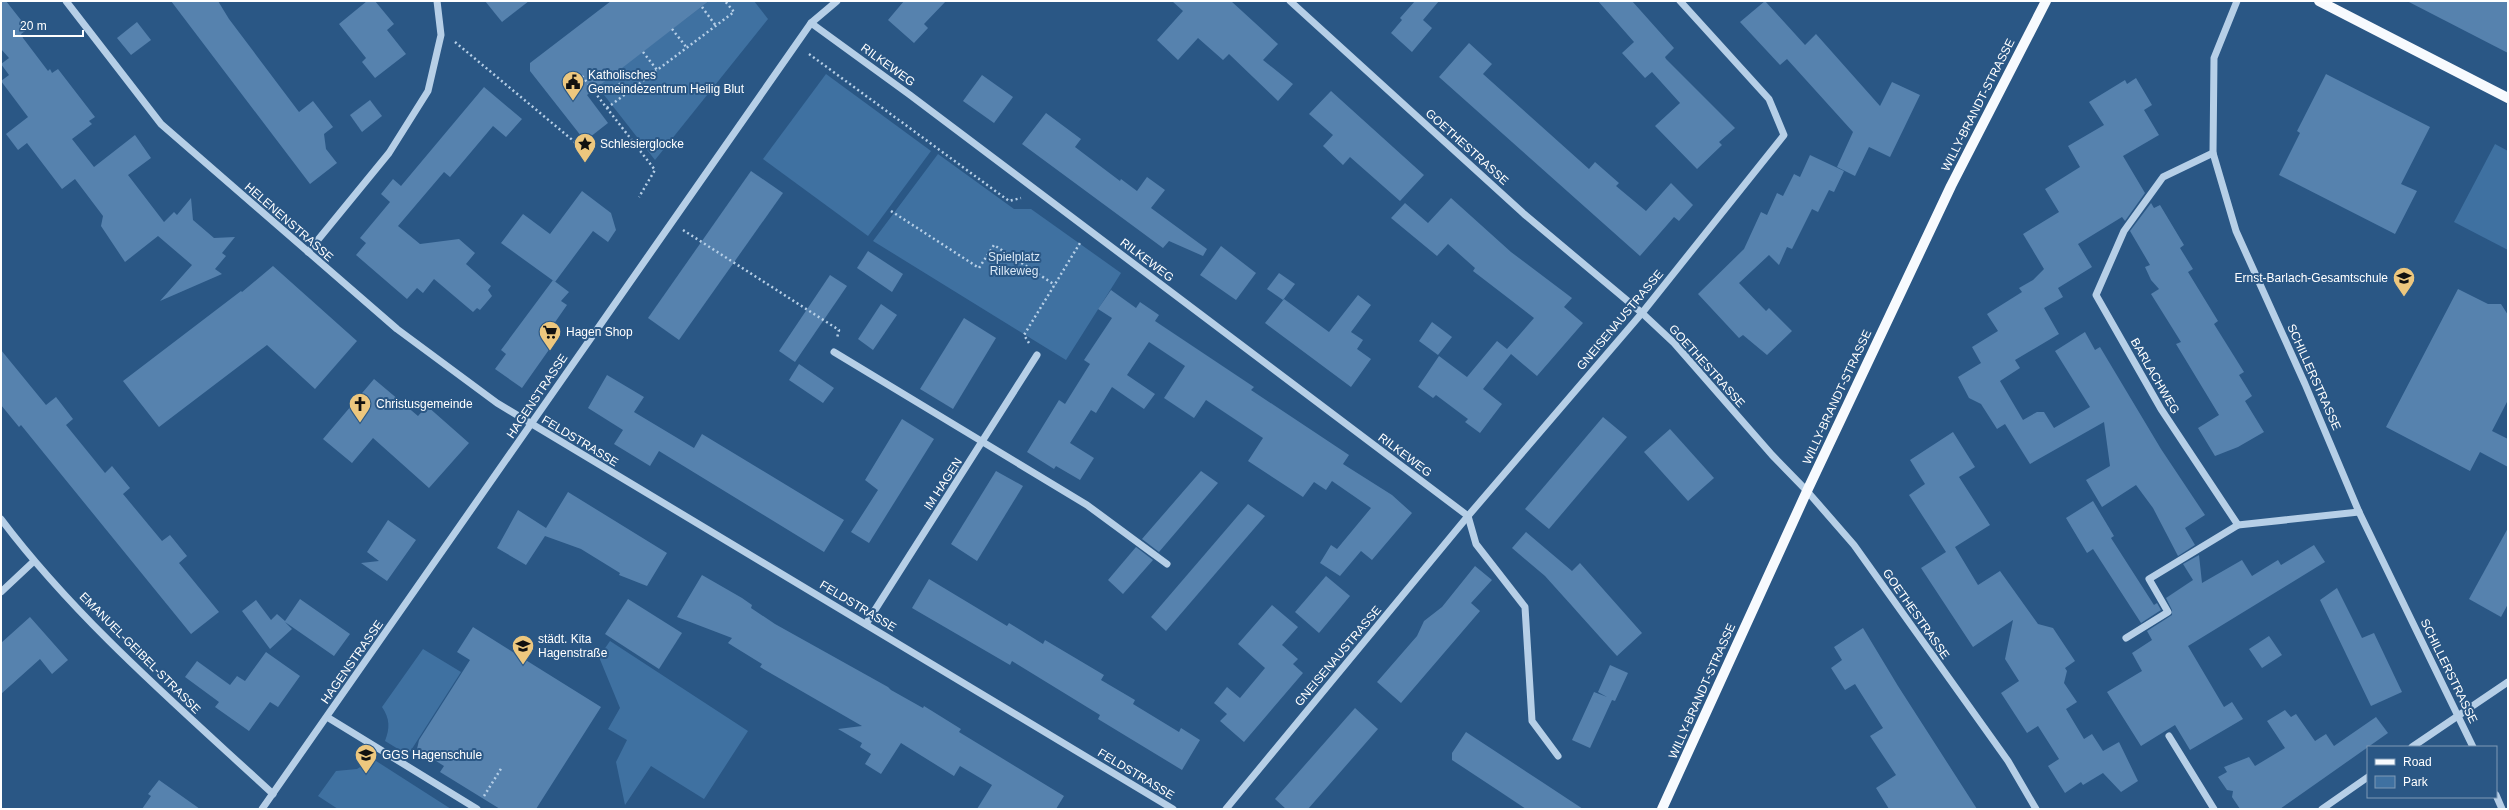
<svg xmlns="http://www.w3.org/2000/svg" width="2509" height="810" viewBox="0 0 2509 810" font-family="Arial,sans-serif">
  <rect width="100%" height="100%" fill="#2a5785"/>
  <g fill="#3f71a1">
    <path d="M709 1H754L768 19 655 160 597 86Z"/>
    <path d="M826 74 931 151 868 236 763 159Z"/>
    <path d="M2495 144 2508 151V250L2454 222Z"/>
    <path d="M938 154 1014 209H1031L1121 273 1066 360 873 241Z"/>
    <path d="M610 641 748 731 704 799 651 766 625 805 616 762 627 740 608 729 620 708 599 657Z"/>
    <path d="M423 649 461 672 408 755 385 741C390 728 390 719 382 707Z"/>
    <path d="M373 759 451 809H338L318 796 336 771 357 769Z"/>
  </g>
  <g fill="#5682ae">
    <path d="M1 1H6L28 29 21 34 23 38 48 71 50 69 52 73 58 69 95 117 89 121 92 124 72 139 94 167 135 135 151 158 128 175 164 222 174 212 177 215 191 198 193 220 214 238 235 237 222 253 226 256 215 269 222 274 160 301 192 265 158 236 125 262 101 226 103 216 75 179 62 189 27 143 18 150 6 134 28 117 1 81 9 75 1 64 9 58 1 49Z"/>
    <path d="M171 1H218L229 19 299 112 313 101 333 127 324 134 326 149 337 163 310 184Z"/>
    <path d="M367 1H375L394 24 387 30 406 54 375 78 362 62 366 58 339 24Z"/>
    <path d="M485 1H529L502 22Z"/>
    <path d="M611 1H709L587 95 608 123 585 141 530 71V63Z"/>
    <path d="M904 1H946L924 24 928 28 914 43 888 20Z"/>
    <path d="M1172 1H1231L1278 44 1263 60 1293 84 1278 101 1229 54 1223 60 1198 38 1178 60 1157 40 1183 11Z"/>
    <path d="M1415 1H1439L1423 20 1432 28 1412 52 1391 33 1402 20 1400 18Z"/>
    <path d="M1598 1H1632L1674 48 1665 57 1666 59 1735 128 1719 142 1722 145 1697 169 1655 126 1680 103 1652 72 1645 78 1622 53 1634 42Z"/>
    <path d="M1765 1 1805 45 1816 34 1880 106 1892 82 1920 95 1890 157 1869 147 1855 176 1837 167 1853 132 1787 59 1780 65 1740 22Z"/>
    <path d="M2407 1H2508V53Z"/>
    <path d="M137 22 151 40 131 55 117 38Z"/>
    <path d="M1469 43 1492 64 1483 74 1589 169 1595 162 1619 183 1616 186 1646 211 1671 183 1693 205 1679 221 1674 217 1640 256 1439 77Z"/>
    <path d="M2326 74 2430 127 2401 184 2417 191 2395 234 2279 175 2300 133 2297 131Z"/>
    <path d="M982 75 1013 97 994 123 963 101Z"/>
    <path d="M2136 78 2152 105 2144 110 2159 135 2123 156 2145 193 2125 221 2122 217 2078 244 2092 267 2058 288 2063 297 2044 308 2059 334 2015 360 2020 368 2000 381 2023 420 2037 412H2044L2054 428 2090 407 2055 351 2085 332 2095 350 2100 347 2161 449 2205 515 2185 528 2195 545 2178 556 2153 508 2136 485 2102 507 2086 480 2110 466 2104 422 2030 464 2005 424 1997 429 1981 404 1969 398 1958 377 1981 363 1972 347 1998 331 1987 314 2022 292 2019 288 2033 280 2044 269 2023 234 2059 212 2045 189 2080 167 2068 146 2104 125 2089 102 2125 80 2127 84Z"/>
    <path d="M484 87 522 119 506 137 493 126 450 177 444 172 398 226 420 244 459 239 475 253 466 264 491 286 488 290 492 296 480 310 477 308 473 312 434 279 423 293 417 288 407 299 356 255 366 243 360 238 390 202 381 194 393 179 401 186Z"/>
    <path d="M1331 91 1424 175 1400 201 1350 157 1343 165 1323 146 1333 135 1309 114Z"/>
    <path d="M370 100 382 116 362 132 350 115Z"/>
    <path d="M1046 113 1081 139 1075 147 1120 181 1121 179 1137 191 1147 177 1165 190 1151 208 1207 249 1203 256 1169 241 1163 248 1022 144Z"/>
    <path d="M1810 155 1844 171 1834 192 1829 190 1818 212 1812 209 1792 249 1787 247 1779 265 1769 255 1739 283 1766 311 1769 308 1792 331 1767 355 1743 335 1739 338 1698 294 1744 249 1761 212 1767 215 1777 193 1783 196 1794 174 1800 177Z"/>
    <path d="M751 171 783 193 679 340 648 318Z"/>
    <path d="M582 191 611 213 616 230 608 242 593 231 555 282 501 243 523 214 550 234Z"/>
    <path d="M1451 198 1511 252 1572 298 1564 307 1583 323 1537 376 1511 354 1483 389 1502 404 1480 433 1465 422 1468 419 1436 395 1433 398 1418 387 1439 356 1467 377 1497 341 1507 349 1534 318 1473 271 1475 268 1448 244 1437 256 1391 218 1405 203 1428 223Z"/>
    <path d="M2151 203 2154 208 2160 205 2184 245 2180 248 2193 269 2188 272 2218 321 2214 324 2244 372 2239 375 2252 396 2245 401 2264 432 2238 447 2215 456 2198 428 2219 415 2176 344 2181 342 2151 294 2159 289 2151 280 2145 267 2150 265 2130 231Z"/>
    <path d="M1221 246 1256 273 1236 300 1200 275Z"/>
    <path d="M868 251 903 274 892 292 857 268Z"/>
    <path d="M273 266 357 341 315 389 267 345 159 427 123 381 241 291 242 292Z"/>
    <path d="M1279 273 1295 284 1283 300 1267 289Z"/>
    <path d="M830 275 847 286 795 362 779 351Z"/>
    <path d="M553 280 569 292 561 301 567 305 544 338 553 344 522 388 495 369 506 354 501 350Z"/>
    <path d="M2458 289 2488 304H2501L2508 315V400L2492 431 2508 439V467L2480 452 2470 471 2386 427Z"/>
    <path d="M1111 290 1136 308 1140 302 1159 315 1155 321 1254 387 1251 390 1349 455 1343 464 1392 495 1412 513 1372 560 1361 551 1340 576 1320 563 1331 545 1337 549 1371 508 1332 481 1326 490 1314 482 1303 497 1248 461 1263 438 1206 400 1194 418 1164 398 1185 366 1149 342 1127 375 1155 394 1144 409 1112 387 1096 413 1091 410 1070 443 1094 458 1080 480 1056 466 1054 469 1027 452 1059 400 1065 404 1090 364 1084 360 1112 318 1098 309Z"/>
    <path d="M1358 295 1371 305 1351 332 1363 340 1357 349 1371 359 1351 387 1265 323 1284 299 1329 332Z"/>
    <path d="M881 304 897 315 873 350 858 339Z"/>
    <path d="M964 318 996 338 953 409 920 389Z"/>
    <path d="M1432 322 1452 337 1438 355 1419 341Z"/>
    <path d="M1 350 46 405 56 397 73 419 66 425 105 473 112 466 130 488 123 494 162 541 170 535 187 556 179 563 219 612 191 634 21 425 19 427 1 405Z"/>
    <path d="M799 364 834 388 823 403 789 380Z"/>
    <path d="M607 375 644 397 634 412 694 448 702 434 844 520 824 552 659 451 650 466 614 444 623 430 588 408Z"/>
    <path d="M374 379 418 416 427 406 469 443 429 488 373 438 352 463 323 439Z"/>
    <path d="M1603 417 1627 437 1549 529 1525 509Z"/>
    <path d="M902 419 934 439 869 543 851 532 878 490 865 480Z"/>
    <path d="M1670 429 1714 478 1688 501 1644 452Z"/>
    <path d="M1953 432 1975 467 1959 477 1990 525 1955 547 1978 585 2000 571 2038 624 2053 628 2075 661 2065 668 2067 671 2064 683 2077 702 2066 709 2084 739 2092 734 2103 751 2119 742 2138 781 2121 792 2103 773 2083 785 2081 782 2065 793 2048 766 2059 759 2038 726 2027 733 2001 693 2019 681 2005 659 2013 620 1973 647 1921 568 1946 552 1909 495 1925 484 1910 460Z"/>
    <path d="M996 471 1023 486 977 561 951 544Z"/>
    <path d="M1201 471 1218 483 1159 552 1142 539Z"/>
    <path d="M568 492 667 553 647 586 619 575 620 573 581 549 545 536 526 565 497 548 518 510 546 528Z"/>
    <path d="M2093 501 2114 536 2111 538 2154 605 2157 603 2161 610 2141 623 2093 549 2087 553 2066 518Z"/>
    <path d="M1248 504 1265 516 1166 631 1151 617Z"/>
    <path d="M388 520 416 540 387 581 361 563 379 561 367 552Z"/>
    <path d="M2508 528V604L2501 617 2469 599Z"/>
    <path d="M1526 532 1572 571 1580 563 1642 633 1617 656 1545 576 1512 548Z"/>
    <path d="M2314 545 2325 562 2188 646 2224 707 2232 702 2243 719 2190 750 2175 725 2141 746 2107 692 2142 671 2132 653 2152 640 2147 631 2172 615V610L2166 598 2193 580 2183 564 2199 555 2202 583 2242 560 2252 576 2278 560 2281 565Z"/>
    <path d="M1136 547 1153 560 1123 594 1108 580Z"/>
    <path d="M1475 566 1492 580 1471 603 1480 611 1401 703 1377 682 1417 636 1424 621 1442 607Z"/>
    <path d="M702 575 742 598 752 605 751 608 775 624 888 687 891 690 923 708 924 706 961 729 959 732 1064 796 1056 809H977L992 785 960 766 954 776 901 743 881 774 865 764 871 754 860 747 862 743 838 729 862 726 760 667 762 664 728 643 732 638 677 617Z"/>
    <path d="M1326 576 1350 596 1319 633 1295 612Z"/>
    <path d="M929 579 1007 626 1009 623 1043 644 1045 640 1104 675 1101 680 1135 700 1133 704 1179 732 1181 728 1200 740 1182 770 1098 719 1100 715 1012 661 1010 665 912 608Z"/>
    <path d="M2337 588 2362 638 2374 633 2402 692 2371 706 2320 600Z"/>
    <path d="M300 599 350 634 334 656 285 622 292 629 270 649 242 611 256 600 271 620 277 614 285 621Z"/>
    <path d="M628 599 682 633 659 669 605 634Z"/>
    <path d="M1272 605 1298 627 1282 645 1298 659 1293 664 1303 673 1244 742 1220 721 1227 714 1214 703 1227 687 1240 698 1265 668 1238 644Z"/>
    <path d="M30 617 68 660 52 674 40 659 1 694V643Z"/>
    <path d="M473 627 601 707 536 809H500L440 772 444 766 417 749 419 740 470 660 457 652Z"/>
    <path d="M1863 628 1898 686 1977 809H1889L1876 788 1896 775 1870 736 1883 728 1855 684 1845 690 1831 668 1842 660 1834 647Z"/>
    <path d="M2269 636 2282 655 2262 668 2249 649Z"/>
    <path d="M266 652 300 676 278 707 270 702 249 731 215 707 219 702 185 677 197 661 230 685 237 676 245 681Z"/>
    <path d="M1610 665 1628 673 1615 701 1612 700 1590 748 1572 740 1594 692 1607 697 1598 692Z"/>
    <path d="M1355 708 1378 729 1308 809H1286L1275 799Z"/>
    <path d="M2285 710 2291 717 2296 714 2315 741 2326 734 2334 746 2376 717 2388 733 2280 809H2240L2232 797 2233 791 2227 790 2218 777 2227 772 2224 767 2249 757 2255 766 2285 748 2267 721Z"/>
    <path d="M1466 732 1539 780 1583 809H1526L1499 791 1452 760V753Z"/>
    <path d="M159 780 200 809H142L151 796 148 794Z"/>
  </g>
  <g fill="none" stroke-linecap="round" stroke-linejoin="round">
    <g stroke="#b6cfe7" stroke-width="2.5" stroke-dasharray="2 3" stroke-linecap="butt">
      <path d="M702 7 716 26"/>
      <path d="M672 29 687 48"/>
      <path d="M455 42 588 153"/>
      <path d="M643 52 657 70"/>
      <path d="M809 54 1009 201 1021 198"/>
      <path d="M613 75 627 93"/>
      <path d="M582 76 655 170 639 197"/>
      <path d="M607 108 734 12 725 1"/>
      <path d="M891 211 979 268 994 245 1055 285"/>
      <path d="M683 230 839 330 837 338"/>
      <path d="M1029 343 1024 335 1080 243"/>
      <path d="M484 796 502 767"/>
    </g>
    <g stroke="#b6cfe7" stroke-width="7">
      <path d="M66 1 161 124 397 329 497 403 1173 809"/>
      <path d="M1290 1 1524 214 1642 313 1674 343 1772 455 1807 491 1854 545 2008 761 2036 809"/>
      <path d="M2237 1 2214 58 2213 153 2236 231 2305 384 2359 512 2473 747"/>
      <path d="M811 23 910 95 1468 516 1476 544 1525 607 1532 721 1558 756"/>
      <path d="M2213 153 2163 177 2124 231 2096 295 2161 409 2238 525 2359 512"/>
      <path d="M308 252 389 153 428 91 441 35 437 1"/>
      <path d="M834 352 1087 505 1167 564"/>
      <path d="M1 519C77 620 180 708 273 794"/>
      <path d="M1 592 33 562"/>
      <path d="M866 624 1037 355"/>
      <path d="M2126 638 2168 612 2149 579 2238 525"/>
      <path d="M327 717 477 809"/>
      <path d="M2169 736 2214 809"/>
      <path d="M2412 747 2508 682"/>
      <path d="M2496 795 2502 809"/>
      <path d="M262 809 811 23 837 1"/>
      <path d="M1226 809 1468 516 1642 313 1784 135 1769 99 1680 1"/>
      <path d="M2322 809 2368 777"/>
    </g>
    <g stroke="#f7fafe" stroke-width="10">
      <path d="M2319 1 2508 98"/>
      <path d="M1662 809 1807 491 1951 186 2046 1"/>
    </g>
  </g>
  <defs>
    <g id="civic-pin" transform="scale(1.15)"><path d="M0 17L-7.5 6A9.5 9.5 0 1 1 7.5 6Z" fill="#edc77e" stroke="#2a5785"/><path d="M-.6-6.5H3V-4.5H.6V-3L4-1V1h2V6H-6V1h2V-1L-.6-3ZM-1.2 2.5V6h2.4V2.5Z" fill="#111"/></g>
    <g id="sight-pin" transform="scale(1.15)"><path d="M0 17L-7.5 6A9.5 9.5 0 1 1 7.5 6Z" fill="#edc77e" stroke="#2a5785"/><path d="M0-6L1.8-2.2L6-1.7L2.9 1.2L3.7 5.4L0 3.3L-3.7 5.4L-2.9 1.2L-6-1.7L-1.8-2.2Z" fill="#111"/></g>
    <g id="school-pin" transform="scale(1.15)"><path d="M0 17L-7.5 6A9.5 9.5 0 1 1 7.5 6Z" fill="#edc77e" stroke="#2a5785"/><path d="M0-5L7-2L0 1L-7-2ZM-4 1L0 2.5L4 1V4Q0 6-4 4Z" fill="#111"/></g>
    <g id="supermarket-pin" transform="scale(1.15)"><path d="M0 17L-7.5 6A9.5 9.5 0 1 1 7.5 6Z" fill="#edc77e" stroke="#2a5785"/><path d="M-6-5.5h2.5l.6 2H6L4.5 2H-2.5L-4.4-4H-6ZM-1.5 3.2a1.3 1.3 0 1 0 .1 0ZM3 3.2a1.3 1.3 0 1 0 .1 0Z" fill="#111"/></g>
    <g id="church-pin" transform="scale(1.15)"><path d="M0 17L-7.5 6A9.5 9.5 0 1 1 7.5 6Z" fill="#edc77e" stroke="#2a5785"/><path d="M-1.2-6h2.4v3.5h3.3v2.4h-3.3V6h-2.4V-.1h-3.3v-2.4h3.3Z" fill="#111"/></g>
  </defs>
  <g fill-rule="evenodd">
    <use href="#civic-pin" x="573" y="82"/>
    <use href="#sight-pin" x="585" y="144"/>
    <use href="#school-pin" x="2404" y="278"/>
    <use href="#supermarket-pin" x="550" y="332"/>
    <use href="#church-pin" x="360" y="404"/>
    <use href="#school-pin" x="523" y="646"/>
    <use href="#school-pin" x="366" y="755"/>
  </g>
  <g text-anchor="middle" stroke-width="4" stroke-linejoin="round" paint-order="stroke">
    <g font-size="12" fill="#fff" stroke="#2a5785">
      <text transform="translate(888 65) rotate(36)" y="4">RILKEWEG</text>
      <text transform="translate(1978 105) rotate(-63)" y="4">WILLY-BRANDT-STRASSE</text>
      <text transform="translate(1467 147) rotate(42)" y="4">GOETHESTRASSE</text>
      <text transform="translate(289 222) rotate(41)" y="4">HELENENSTRASSE</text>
      <text transform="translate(1147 260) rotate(37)" y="4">RILKEWEG</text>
      <text transform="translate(1620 320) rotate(-50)" y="4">GNEISENAUSTRASSE</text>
      <text transform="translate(1707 366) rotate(48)" y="4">GOETHESTRASSE</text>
      <text transform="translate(2155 376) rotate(60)" y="4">BARLACHWEG</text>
      <text transform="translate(2314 377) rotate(66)" y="4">SCHILLERSTRASSE</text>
      <text transform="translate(537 396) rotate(-56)" y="4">HAGENSTRASSE</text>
      <text transform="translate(1837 397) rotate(-65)" y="4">WILLY-BRANDT-STRASSE</text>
      <text transform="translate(580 441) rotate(31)" y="4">FELDSTRASSE</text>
      <text transform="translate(1405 455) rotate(37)" y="4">RILKEWEG</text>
      <text transform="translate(943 484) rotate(-57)" y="4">IM HAGEN</text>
      <text transform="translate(858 606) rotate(31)" y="4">FELDSTRASSE</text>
      <text transform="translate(1916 614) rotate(55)" y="4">GOETHESTRASSE</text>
      <text transform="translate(140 653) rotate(45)" y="4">EMANUEL-GEIBEL-STRASSE</text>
      <text transform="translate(1338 656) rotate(-50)" y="4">GNEISENAUSTRASSE</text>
      <text transform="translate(352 662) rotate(-55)" y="4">HAGENSTRASSE</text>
      <text transform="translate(2449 671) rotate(64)" y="4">SCHILLERSTRASSE</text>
      <text transform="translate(1702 691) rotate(-66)" y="4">WILLY-BRANDT-STRASSE</text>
      <text transform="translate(1136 774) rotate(31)" y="4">FELDSTRASSE</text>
    </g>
    <g font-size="12" fill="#fff" stroke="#2a5785" text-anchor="start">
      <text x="588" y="79">Katholisches<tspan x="588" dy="14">Gemeindezentrum Heilig Blut</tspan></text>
      <text x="600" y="148">Schlesierglocke</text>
      <text x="2388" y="282" text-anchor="end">Ernst-Barlach-Gesamtschule</text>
      <text x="566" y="336">Hagen Shop</text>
      <text x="376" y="408">Christusgemeinde</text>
      <text x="538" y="643">städt. Kita<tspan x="538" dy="14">Hagenstraße</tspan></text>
      <text x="382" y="759">GGS Hagenschule</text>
    </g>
    <g font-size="12" fill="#d9e8f6" stroke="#2a5785">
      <text x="1014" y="261">Spielplatz<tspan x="1014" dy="14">Rilkeweg</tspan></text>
    </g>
  </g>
  <rect width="2509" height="810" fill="none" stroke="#ffffff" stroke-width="4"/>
  <rect x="2367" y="746" width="130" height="52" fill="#2a5785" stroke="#7f9ab6"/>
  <rect x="2375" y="759" width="20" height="6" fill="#f7fafe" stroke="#7f9ab6"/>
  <text x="2403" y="766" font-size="12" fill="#ffffff">Road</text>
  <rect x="2375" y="776" width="20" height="12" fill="#3f71a1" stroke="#7f9ab6"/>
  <text x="2403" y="786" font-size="12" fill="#ffffff">Park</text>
  <path d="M14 30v6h69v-6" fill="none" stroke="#ffffff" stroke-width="2"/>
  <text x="20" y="30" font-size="12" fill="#ffffff" stroke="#2a5785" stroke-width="3" paint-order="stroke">20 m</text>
</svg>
